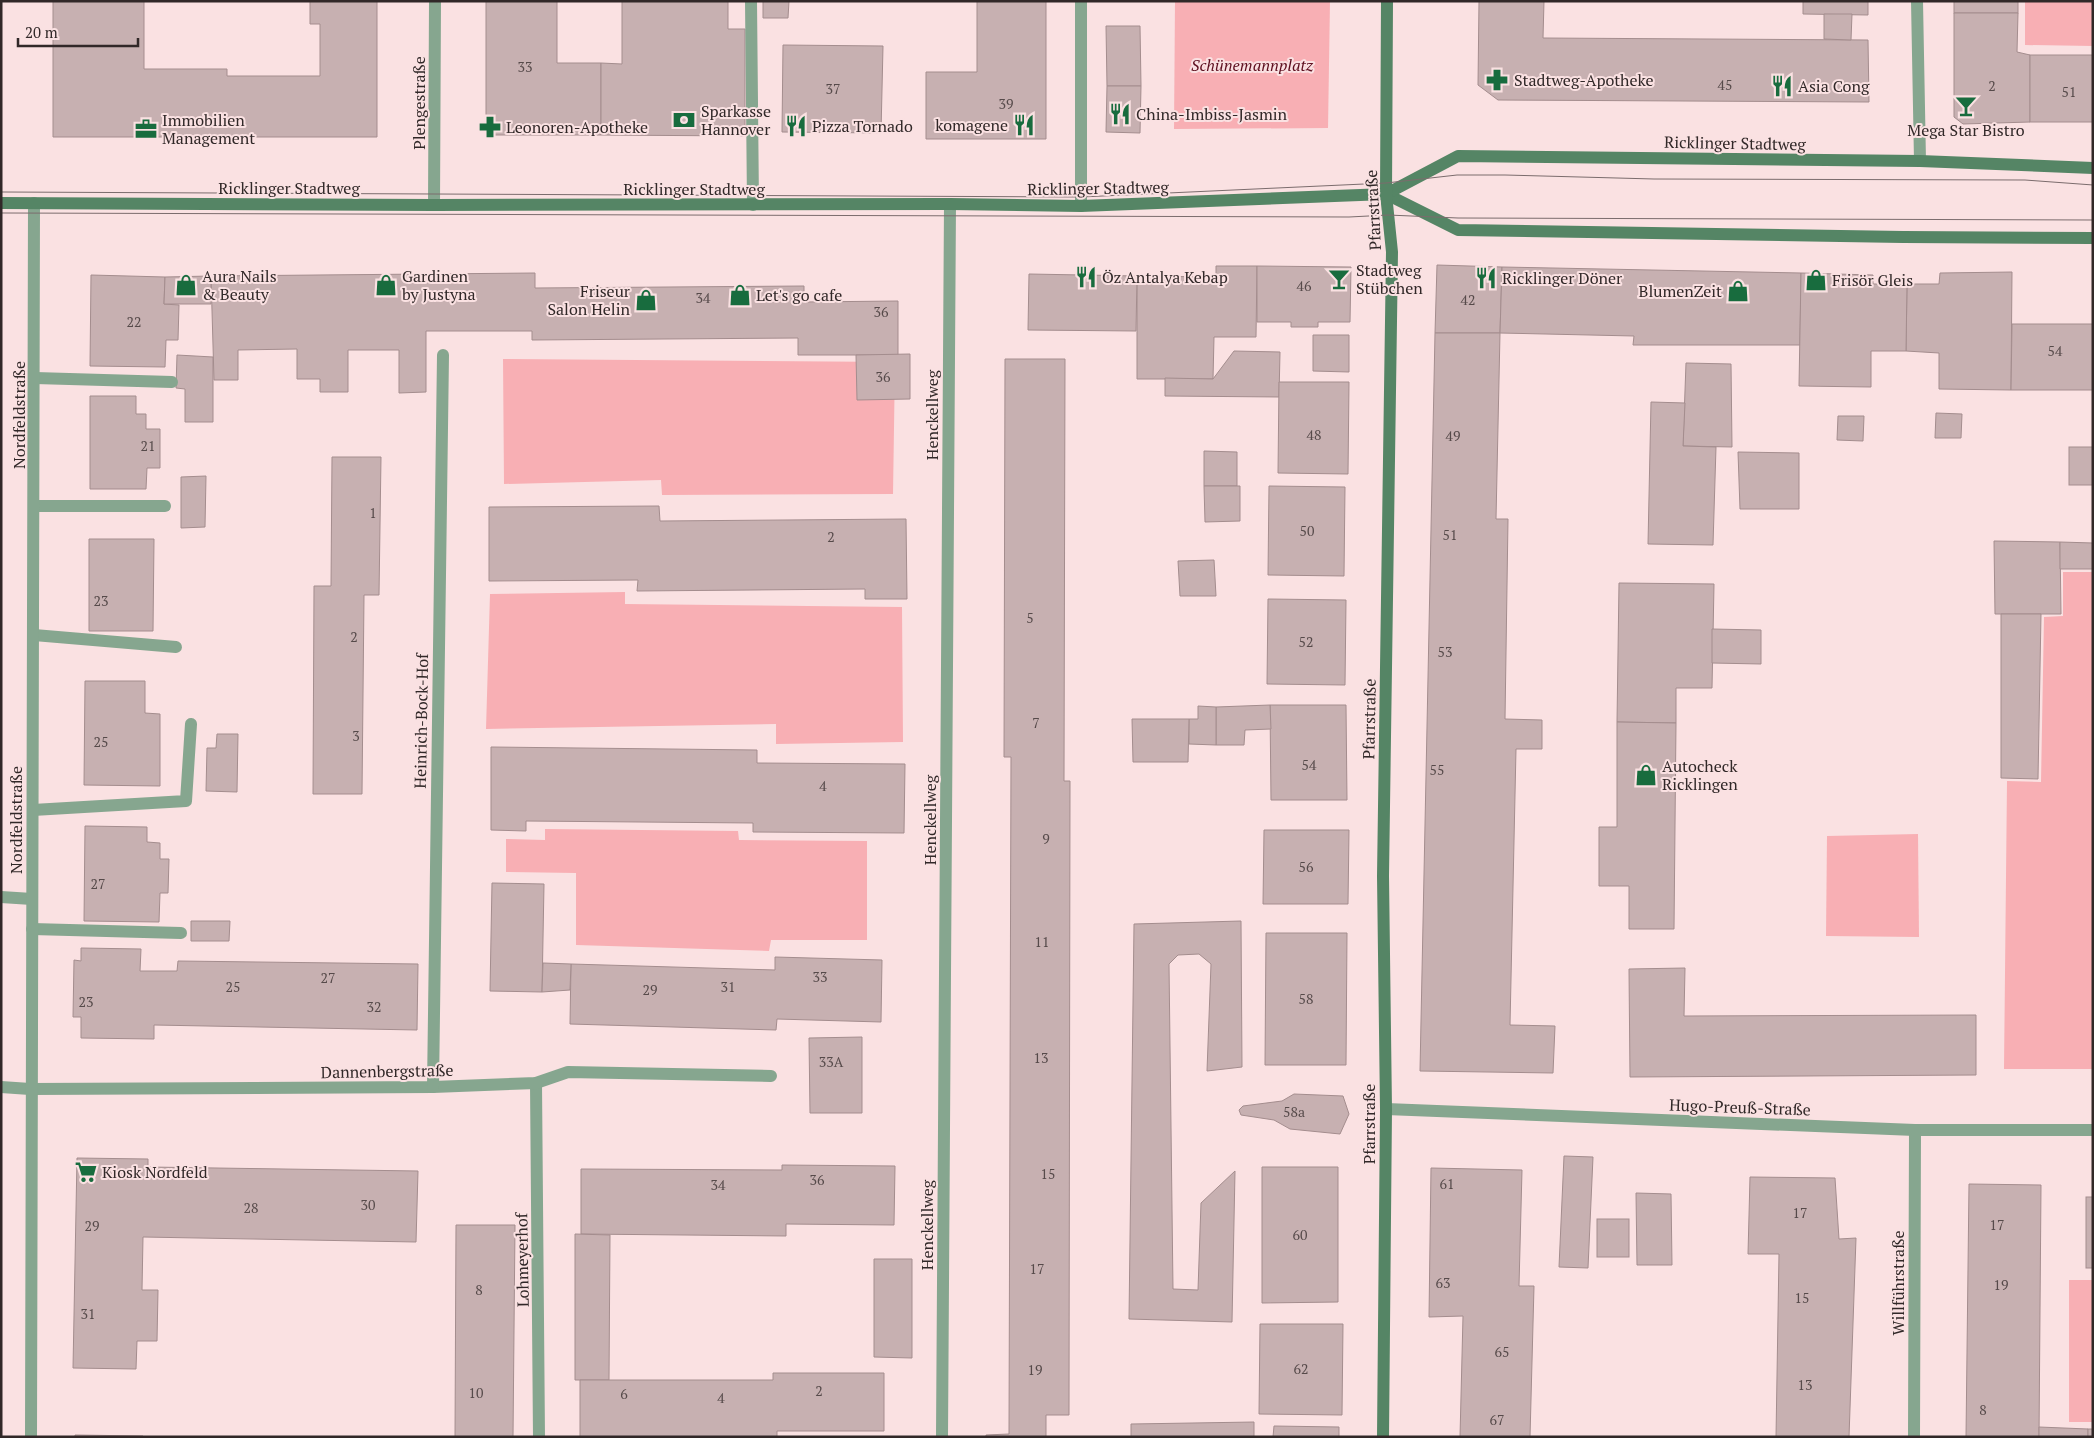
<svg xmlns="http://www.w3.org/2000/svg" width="2094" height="1438" viewBox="0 0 2094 1438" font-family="'PT Serif',serif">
  <rect width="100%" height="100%" fill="#fae1e2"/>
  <g fill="#f8afb4">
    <path d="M1175 1H1330L1328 128 1174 129Z"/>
    <path d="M2025 1H2093V46L2025 45Z"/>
    <path d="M503 359 895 362 893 494 662 495 661 480 504 484Z"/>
    <path d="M2063 572H2093V1069H2004L2007 781 2041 782 2044 617 2063 616Z"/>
    <path d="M625 592V604L902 607 903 742 776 744V724L486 729 490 594Z"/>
    <path d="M545 829 738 831 739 840 867 841V940H771L769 951 576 945V873L506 872V839L545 840Z"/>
    <path d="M1918 834 1919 937 1826 936 1827 836Z"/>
    <rect x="2069" y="1280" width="24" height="142"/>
  </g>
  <g fill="#c7b0b1" stroke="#a48d8e">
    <path d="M53 1H144V69H227V76H320V24H310V1H377V137H53Z"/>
    <path d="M486 1H557V63H601V135H486Z"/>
    <path d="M622 1H728V29H745V136L601 135V63L622 64Z"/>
    <path d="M763 1H789L788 18H763Z"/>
    <path d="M977 1H1046V139H926V72H977Z"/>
    <path d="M1479 1H1544L1543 38 1868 40 1869 102 1498 100 1478 85Z"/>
    <path d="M1803 1H1868V15L1803 14Z"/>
    <rect x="1954" y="1" width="64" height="12"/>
    <path d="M1954 13H2018L2017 52 2030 55V122L1963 124 1954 117Z"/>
    <path d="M1824 14H1852L1851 40 1824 39Z"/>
    <path d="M1106 26H1140L1141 86H1107Z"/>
    <path d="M783 45 883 46 881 133 782 132Z"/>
    <rect x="2030" y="55" width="63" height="67"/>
    <path d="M1107 86H1141L1140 133 1106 132Z"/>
    <path d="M1437 265 1502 267 1500 333H1435Z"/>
    <path d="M1216 266H1257L1256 337H1214L1213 379H1137V276L1216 277Z"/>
    <path d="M1257 266 1351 267 1350 322H1318V327H1291V322H1257Z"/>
    <path d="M1502 267 1801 273 1800 345H1633L1634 336 1500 333Z"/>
    <path d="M2012 272 2011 390 1939 389V353L1906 351 1907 284H1939L1940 273Z"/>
    <path d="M535 273V288L804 286V302L898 301V355H798V338L532 340V331H426V392L399 393V350H348V392H320V379H297V349L238 350V380H214L211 276Z"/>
    <path d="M1801 273 1873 275V284H1907L1906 351H1871V387L1799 386Z"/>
    <path d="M1029 274 1137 276 1136 331 1028 330Z"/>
    <path d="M91 275 165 277 164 304 179 305 178 340H166L165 367 90 366Z"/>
    <path d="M211 276V304H164L165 277Z"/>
    <path d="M2012 324H2093V390H2011Z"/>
    <path d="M1435 333H1500L1496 519H1508L1505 719 1542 720V749H1516L1510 1025 1555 1026 1553 1073 1420 1071Z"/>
    <path d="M1313 335H1349V372L1313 371Z"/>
    <path d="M1234 351 1280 352 1279 397 1165 396V378L1213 379Z"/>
    <path d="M910 354V399L857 400 856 355Z"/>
    <path d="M177 355 213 357V422H185V389L176 388Z"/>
    <path d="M1005 359H1065L1064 781H1070L1069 1415H1046V1437H986V1435L1009 1434 1011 757H1004Z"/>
    <path d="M1686 363 1731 364 1732 447 1683 446Z"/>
    <path d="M1279 382H1349L1348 474 1278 473Z"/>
    <path d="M90 396H136V414H146V429H160V468H147L146 489H90Z"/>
    <path d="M1651 402 1685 403 1683 446 1716 447 1713 545 1648 544Z"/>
    <path d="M1936 413 1962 414 1961 438H1935Z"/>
    <path d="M1838 416H1864L1863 441 1837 440Z"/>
    <rect x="2069" y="447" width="24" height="38"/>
    <path d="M1204 451 1237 452V486H1204Z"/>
    <path d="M1738 452 1799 453V509H1740Z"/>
    <path d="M332 457H381L379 595H364L362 794H313L314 586H331Z"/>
    <path d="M206 476 205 527 181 528V477Z"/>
    <path d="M1204 486H1240V521L1205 522Z"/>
    <path d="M1269 486 1345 487 1344 576 1268 575Z"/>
    <path d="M659 506 660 521 906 519 907 599H865V589L637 591 638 580 489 581V507Z"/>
    <path d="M89 539H154L153 631H89Z"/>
    <path d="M1994 541 2060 542 2061 614H1995Z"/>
    <path d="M2060 542 2093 543V569H2060Z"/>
    <path d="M1214 560 1216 596H1180L1178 561Z"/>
    <path d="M1619 583 1714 584 1712 688H1676V723L1617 722Z"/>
    <path d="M1268 599 1346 600 1345 685 1267 684Z"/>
    <path d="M2001 614H2041L2038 779 2001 778Z"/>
    <path d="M1712 629 1761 630V664L1712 663Z"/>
    <path d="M85 681H145V713L160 714V786L84 785Z"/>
    <path d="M1270 705H1346L1347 800H1271Z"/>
    <path d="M1270 705 1271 729 1245 730 1244 745H1216V707Z"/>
    <path d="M1198 706 1216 707V745L1189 744V719H1198Z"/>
    <path d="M1132 719H1189L1188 762H1133Z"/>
    <path d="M1617 722 1676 723 1674 929H1629V886H1599V827H1617Z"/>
    <path d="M217 734H238L237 792 206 791 207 748H216Z"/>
    <path d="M491 747 757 750V763L905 764 904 833 753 832V823L526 821V831L491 830Z"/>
    <path d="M85 826 147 827V842L160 843V859H169L168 893H160L159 922 84 921Z"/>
    <path d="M1264 830H1349L1348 904H1263Z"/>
    <path d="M492 883 544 884 542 992 490 991Z"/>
    <path d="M191 921H230L229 941H191Z"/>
    <path d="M1241 921 1242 1067 1207 1071 1211 964 1199 954 1178 955 1169 964 1173 1289 1198 1290 1201 1203 1235 1171 1232 1322 1129 1319 1134 924Z"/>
    <path d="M1266 933H1347L1346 1065H1265Z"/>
    <path d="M81 948 141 949 140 971H177L178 961 418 964 417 1030 154 1025V1039L81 1038V1017H73L74 960 81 961Z"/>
    <path d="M775 957 882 960 881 1022 777 1019 776 1030 570 1024 571 964 775 970Z"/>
    <path d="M543 963 571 964 570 990 542 992Z"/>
    <path d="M1685 968 1684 1016 1976 1015V1075L1630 1077 1629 969Z"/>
    <path d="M862 1037V1113H810L809 1038Z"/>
    <path d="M1294 1094 1343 1096 1349 1114 1340 1134 1290 1129 1274 1120 1241 1115 1239 1110 1243 1106 1282 1101Z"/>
    <path d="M1564 1156 1593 1157 1588 1268 1559 1267Z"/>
    <path d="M77 1158 148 1159V1167L418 1171 416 1242 143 1237 142 1290H158L157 1341H137L136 1369 73 1368Z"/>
    <path d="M782 1165 895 1166 894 1225 786 1224V1236L581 1234V1169L782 1170Z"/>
    <path d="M1262 1167H1338V1302L1262 1303Z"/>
    <path d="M1431 1168 1522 1170 1519 1286H1534L1530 1437H1460L1463 1316 1429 1317Z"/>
    <path d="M1750 1177 1835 1178 1839 1239 1856 1238 1849 1437H1776L1779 1254H1748Z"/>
    <path d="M1969 1184 2041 1185 2039 1437H1966Z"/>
    <path d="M1636 1193 1671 1194 1672 1265H1637Z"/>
    <rect x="2086" y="1197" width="7" height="71"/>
    <rect x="1597" y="1219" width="32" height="38"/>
    <path d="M456 1225H515L513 1437H455Z"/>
    <path d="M575 1234 610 1235 609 1380H575Z"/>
    <path d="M874 1259H912V1358L874 1357Z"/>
    <path d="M1260 1324H1343L1342 1415 1259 1414Z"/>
    <path d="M773 1373H884V1431H777V1437H580V1380H773Z"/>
    <path d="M1254 1422V1437H1131V1424Z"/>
    <path d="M1274 1426 1339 1427V1437H1273Z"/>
    <path d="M2039 1427 2088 1429V1437H2039Z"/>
    <rect x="2088" y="1429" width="5" height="8"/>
    <path d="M75 1435 143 1436V1437H75Z"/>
  </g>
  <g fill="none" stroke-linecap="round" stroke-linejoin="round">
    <g stroke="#86a68f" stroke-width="12">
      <path d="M751 1 753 205"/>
      <path d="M35 378 172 382"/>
      <path d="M35 506H165"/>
      <path d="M34 635 176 647"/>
      <path d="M33 810 186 801 191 724"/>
      <path d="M1 897 32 899"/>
      <path d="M32 929 181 933"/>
    </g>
    <g stroke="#86a68f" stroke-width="12">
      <path d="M1917 1 1920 161"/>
      <path d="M434 205 435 1"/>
      <path d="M1081 206V1"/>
      <path d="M536 1083 539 1437"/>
      <path d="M1 1087 30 1089 433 1087 536 1083 568 1072 771 1076"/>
      <path d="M433 1087 443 355"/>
      <path d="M1386 1109 1915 1130H2093"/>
      <path d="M31 1437 34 203"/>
      <path d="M942 1437 950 204"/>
      <path d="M1914 1437 1915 1130"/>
    </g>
    <g stroke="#558565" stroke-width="12">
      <path d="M1386 194 1458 230 1903 237 2093 238"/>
      <path d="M1 203 434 205 950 204 1081 206 1386 194 1458 156 1920 161 2093 168"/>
      <path d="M1383 1437 1386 1109 1383 876 1392 252 1386 194 1387 1"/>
    </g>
    <g stroke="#7b6c6d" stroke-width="1">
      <path d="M1 192 1081 197 1386 183 1457 175H1505L1654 179 2025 180 2093 185"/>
      <path d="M1 213 1349 217 1388 215 1458 218 2093 220"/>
    </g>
  </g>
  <defs>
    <g id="pharmacy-bare" transform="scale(1.725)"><path d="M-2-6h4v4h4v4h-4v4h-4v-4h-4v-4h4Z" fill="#186c3e" stroke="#fae1e2" stroke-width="2.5" paint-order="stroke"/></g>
    <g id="restaurant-bare" transform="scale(1.725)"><path d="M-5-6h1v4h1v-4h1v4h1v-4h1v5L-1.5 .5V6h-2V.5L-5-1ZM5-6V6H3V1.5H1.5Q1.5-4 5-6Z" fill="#186c3e" stroke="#fae1e2" stroke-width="2.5" paint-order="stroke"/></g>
    <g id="bar-bare" transform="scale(1.725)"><path d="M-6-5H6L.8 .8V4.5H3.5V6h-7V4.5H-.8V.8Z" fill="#186c3e" stroke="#fae1e2" stroke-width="2.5" paint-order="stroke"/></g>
    <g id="bank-bare" transform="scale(1.725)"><path d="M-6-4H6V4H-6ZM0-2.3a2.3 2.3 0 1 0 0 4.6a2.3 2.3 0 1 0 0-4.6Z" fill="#186c3e" stroke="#fae1e2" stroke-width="2.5" paint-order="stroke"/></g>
    <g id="office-bare" transform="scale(1.725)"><path d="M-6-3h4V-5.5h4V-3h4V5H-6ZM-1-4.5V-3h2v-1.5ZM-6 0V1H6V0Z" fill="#186c3e" stroke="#fae1e2" stroke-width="2.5" paint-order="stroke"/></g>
    <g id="shop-bare" transform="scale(1.725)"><path d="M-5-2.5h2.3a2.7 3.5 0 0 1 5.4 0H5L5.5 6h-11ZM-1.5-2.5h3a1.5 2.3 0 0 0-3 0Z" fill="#186c3e" stroke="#fae1e2" stroke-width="2.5" paint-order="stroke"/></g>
    <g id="supermarket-bare" transform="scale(1.725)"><path d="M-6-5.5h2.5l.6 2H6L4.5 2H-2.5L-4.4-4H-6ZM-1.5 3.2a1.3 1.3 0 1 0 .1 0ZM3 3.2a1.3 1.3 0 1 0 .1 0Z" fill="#186c3e" stroke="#fae1e2" stroke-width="2.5" paint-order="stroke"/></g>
  </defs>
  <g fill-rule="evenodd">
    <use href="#pharmacy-bare" x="1497" y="80"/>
    <use href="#restaurant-bare" x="1782" y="86"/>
    <use href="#bar-bare" x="1966" y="106"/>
    <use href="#restaurant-bare" x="1120" y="114"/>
    <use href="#bank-bare" x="684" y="120"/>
    <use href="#restaurant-bare" x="1024" y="125"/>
    <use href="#restaurant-bare" x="796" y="126"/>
    <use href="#pharmacy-bare" x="490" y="127"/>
    <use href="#office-bare" x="146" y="129"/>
    <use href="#restaurant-bare" x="1086" y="277"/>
    <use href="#restaurant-bare" x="1486" y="278"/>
    <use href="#bar-bare" x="1339" y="279"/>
    <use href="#shop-bare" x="1816" y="280"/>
    <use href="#shop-bare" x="186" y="285"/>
    <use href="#shop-bare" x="386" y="285"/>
    <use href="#shop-bare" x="1738" y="291"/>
    <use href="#shop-bare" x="740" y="295"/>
    <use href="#shop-bare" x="646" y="300"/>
    <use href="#shop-bare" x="1646" y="775"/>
    <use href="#supermarket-bare" x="86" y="1172"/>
  </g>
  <g text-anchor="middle" stroke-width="4" stroke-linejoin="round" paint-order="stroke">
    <g font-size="14" fill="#564a4a">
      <text x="525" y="72">33</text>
      <text x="1725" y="90">45</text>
      <text x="1992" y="91">2</text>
      <text x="833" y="94">37</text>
      <text x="2069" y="97">51</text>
      <text x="1006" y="109">39</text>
      <text x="1304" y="291">46</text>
      <text x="703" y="303">34</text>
      <text x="1468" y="305">42</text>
      <text x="881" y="317">36</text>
      <text x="134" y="327">22</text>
      <text x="2055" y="356">54</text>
      <text x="883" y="382">36</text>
      <text x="1314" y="440">48</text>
      <text x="1453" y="441">49</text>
      <text x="148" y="451">21</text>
      <text x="373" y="518">1</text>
      <text x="1307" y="536">50</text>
      <text x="1450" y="540">51</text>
      <text x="831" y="542">2</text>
      <text x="101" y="606">23</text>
      <text x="1030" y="623">5</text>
      <text x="354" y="642">2</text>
      <text x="1306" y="647">52</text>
      <text x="1445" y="657">53</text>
      <text x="1036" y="728">7</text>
      <text x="356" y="741">3</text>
      <text x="101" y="747">25</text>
      <text x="1309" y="770">54</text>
      <text x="1437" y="775">55</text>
      <text x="823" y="791">4</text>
      <text x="1046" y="844">9</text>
      <text x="1306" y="872">56</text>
      <text x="98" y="889">27</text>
      <text x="1042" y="947">11</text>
      <text x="820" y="982">33</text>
      <text x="328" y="983">27</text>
      <text x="233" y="992">25</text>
      <text x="728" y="992">31</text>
      <text x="650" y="995">29</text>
      <text x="1306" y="1004">58</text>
      <text x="86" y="1007">23</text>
      <text x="374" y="1012">32</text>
      <text x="1041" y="1063">13</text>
      <text x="831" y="1067">33A</text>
      <text x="1294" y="1117">58a</text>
      <text x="1048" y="1179">15</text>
      <text x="817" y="1185">36</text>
      <text x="1447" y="1189">61</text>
      <text x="718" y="1190">34</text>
      <text x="368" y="1210">30</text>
      <text x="251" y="1213">28</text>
      <text x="1800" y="1218">17</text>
      <text x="1997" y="1230">17</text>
      <text x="92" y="1231">29</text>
      <text x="1300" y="1240">60</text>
      <text x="1037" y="1274">17</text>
      <text x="1443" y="1288">63</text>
      <text x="2001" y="1290">19</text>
      <text x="479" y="1295">8</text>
      <text x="1802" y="1303">15</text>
      <text x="88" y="1319">31</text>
      <text x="1502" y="1357">65</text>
      <text x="1301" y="1374">62</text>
      <text x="1035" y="1375">19</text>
      <text x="1805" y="1390">13</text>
      <text x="819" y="1396">2</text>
      <text x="476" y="1398">10</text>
      <text x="624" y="1399">6</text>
      <text x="721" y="1403">4</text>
      <text x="1983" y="1415">8</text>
      <text x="1497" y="1425">67</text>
    </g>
    <g font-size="16" font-style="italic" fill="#5d0e1e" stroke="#fae1e2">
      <text x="1252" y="71">Schünemannplatz</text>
    </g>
    <g font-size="16" fill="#312828" stroke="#fae1e2" text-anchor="start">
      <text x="1514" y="86">Stadtweg-Apotheke</text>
      <text x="1798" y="92">Asia Cong</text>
      <text x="701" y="117">Sparkasse<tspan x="701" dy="18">Hannover</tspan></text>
      <text x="1136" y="120">China-Imbiss-Jasmin</text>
      <text x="162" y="126">Immobilien<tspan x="162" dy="18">Management</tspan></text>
      <text x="1008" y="131" text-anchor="end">komagene</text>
      <text x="812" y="132">Pizza Tornado</text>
      <text x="506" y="133">Leonoren-Apotheke</text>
      <text x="1966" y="136" text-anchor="middle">Mega Star Bistro</text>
      <text x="1356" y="276">Stadtweg<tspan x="1356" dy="18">Stübchen</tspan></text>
      <text x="202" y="282">Aura Nails<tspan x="202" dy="18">&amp; Beauty</tspan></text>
      <text x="402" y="282">Gardinen<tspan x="402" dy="18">by Justyna</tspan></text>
      <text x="1102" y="283">Öz Antalya Kebap</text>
      <text x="1502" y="284">Ricklinger Döner</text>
      <text x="1832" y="286">Frisör Gleis</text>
      <text x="630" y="297" text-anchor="end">Friseur<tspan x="630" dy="18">Salon Helin</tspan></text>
      <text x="1722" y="297" text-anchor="end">BlumenZeit</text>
      <text x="756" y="301">Let's go cafe</text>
      <text x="1662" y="772">Autocheck<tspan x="1662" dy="18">Ricklingen</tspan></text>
      <text x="102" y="1178">Kiosk Nordfeld</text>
    </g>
    <g font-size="16" fill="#312828" stroke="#fae1e2">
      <text transform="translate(419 103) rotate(-90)" y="6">Plengestraße</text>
      <text transform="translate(1735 143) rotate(1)" y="6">Ricklinger Stadtweg</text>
      <text x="289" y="194">Ricklinger Stadtweg</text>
      <text transform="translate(1098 188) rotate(-1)" y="6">Ricklinger Stadtweg</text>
      <text x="694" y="195">Ricklinger Stadtweg</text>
      <text transform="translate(1373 210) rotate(-93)" y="6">Pfarrstraße</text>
      <text transform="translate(19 415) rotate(-90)" y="6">Nordfeldstraße</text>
      <text transform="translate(932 415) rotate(-90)" y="6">Henckellweg</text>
      <text transform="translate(1369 719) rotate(-89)" y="6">Pfarrstraße</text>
      <text transform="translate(421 721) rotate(-89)" y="6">Heinrich-Bock-Hof</text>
      <text transform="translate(16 820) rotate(-90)" y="6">Nordfeldstraße</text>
      <text transform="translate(930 820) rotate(-90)" y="6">Henckellweg</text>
      <text transform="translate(387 1071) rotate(-1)" y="6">Dannenbergstraße</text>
      <text transform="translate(1740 1107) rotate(2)" y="6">Hugo-Preuß-Straße</text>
      <text transform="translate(1369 1124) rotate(-90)" y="6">Pfarrstraße</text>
      <text transform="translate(927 1225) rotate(-90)" y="6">Henckellweg</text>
      <text transform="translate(522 1260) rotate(-91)" y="6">Lohmeyerhof</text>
      <text transform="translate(1898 1283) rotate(-90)" y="6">Willführstraße</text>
    </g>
  </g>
  <rect width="2094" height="1438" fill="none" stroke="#312828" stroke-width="5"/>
  <path d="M18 38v8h120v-8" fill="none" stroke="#312828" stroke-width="2.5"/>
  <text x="25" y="38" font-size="15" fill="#312828" stroke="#fae1e2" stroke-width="4" paint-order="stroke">20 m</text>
</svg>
